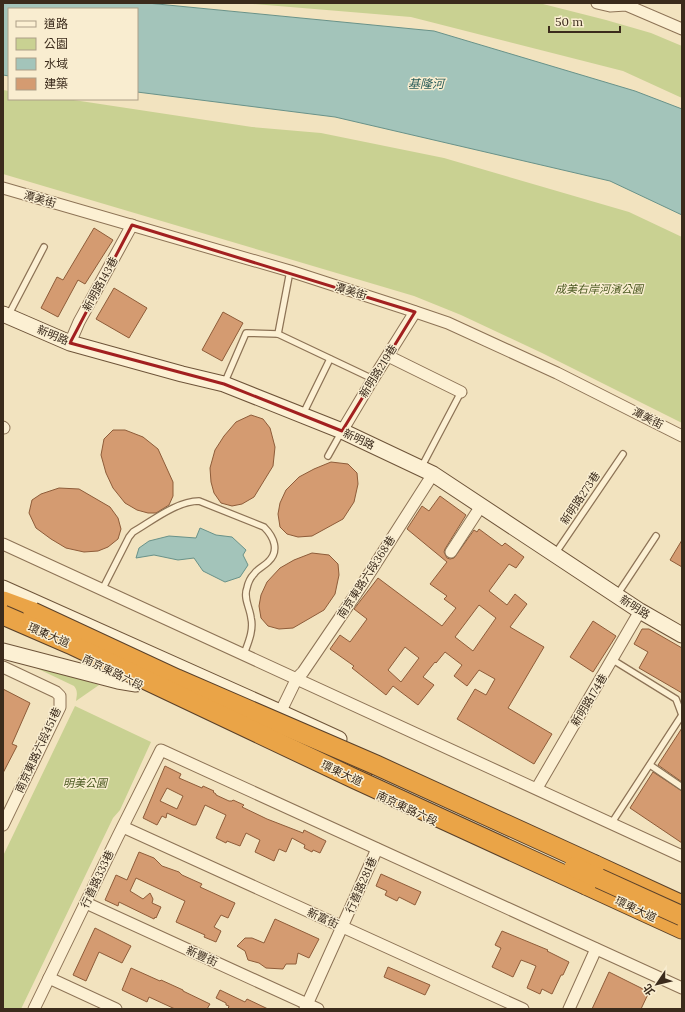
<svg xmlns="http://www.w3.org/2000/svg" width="685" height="1012" viewBox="0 0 685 1012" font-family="Lora,'Noto Sans TC',serif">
  <rect width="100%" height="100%" fill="#f2e3bf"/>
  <g fill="#c9d192">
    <path d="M241 3H539L606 20 651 33 682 46V98L623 71 411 17Z"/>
    <path d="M3 90 9 91V99H67L252 127 321 133 444 158 629 212 682 237V423L542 353 461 315 414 296 3 174Z"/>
    <path d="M28 664 54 670 99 685 76 701C77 695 78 691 74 686Z"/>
    <path d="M75 706 151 742 120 810 113 818 21 1009H3V856Z"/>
  </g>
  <g fill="#a3c4ba" stroke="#699289">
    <path d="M3 3H147L434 31 635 91 682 109V215L610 181 335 117 137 92V9H9V76L3 75Z"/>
    <path d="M200 528 216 535 232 537 246 550 243 555 248 565 240 577 225 582 203 571 194 558 178 560 154 555 136 558 139 548 149 541 169 536 196 538Z"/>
  </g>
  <g fill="#d49b71" stroke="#8e5c39" fill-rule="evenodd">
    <path d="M94 228 113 240 85 284 78 280 58 317 41 308 57 277 63 280Z"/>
    <path d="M114 288 147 308 129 338 96 319Z"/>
    <path d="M223 312 243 323 222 361 202 350Z"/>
    <path d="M251 415 263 419 270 428 275 447 273 466 254 497 242 504 232 506 221 503 214 493 211 482 210 468 215 450 224 436 236 422Z"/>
    <path d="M113 430H125L143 437 158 449 173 482V496L169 505 156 513H148L137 510 125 503 113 488 106 473 101 455 104 439Z"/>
    <path d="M331 462 348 464 357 473 358 484 354 502 343 519 312 536 298 537 287 534 280 527 278 514 280 503 286 490 299 477 314 469Z"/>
    <path d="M59 488 79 489 110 507 118 518 121 529 118 539 108 547 98 551 84 552 66 548 51 539 36 528 29 513 32 500 41 494Z"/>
    <path d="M440 496 466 515 445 549 444 552 447 558 450 559 454 558 474 530 477 532 479 529 502 546 505 543 524 557 516 568 509 564 489 591 507 605 515 594 527 604 510 627 544 647 508 708 552 734 534 764 457 719 475 689 486 695 495 679 479 670 467 686 454 676 462 665 445 652 436 663 435 662 423 677 434 685 418 705 393 686 386 695 352 668 354 666 330 649 340 635 350 642 367 619 354 609 378 578 442 626 456 608 444 599 447 596 430 584 447 562 407 529 422 506 429 511ZM479 605 496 618 473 651 455 637ZM405 647 419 658 401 682 388 670Z"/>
    <path d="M682 540V567L670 560Z"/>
    <path d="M312 553 329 555 338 564 339 575 335 594 324 610 293 628 279 629 268 626 261 618 259 606 261 595 267 582 280 568 294 560Z"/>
    <path d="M593 621 616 636 593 672 570 657Z"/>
    <path d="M642 629H649L682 648V693L639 668 648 652 634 644Z"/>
    <path d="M3 689 30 703 12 744 17 746 3 773Z"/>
    <path d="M682 728V782L658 765Z"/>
    <path d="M165 766 181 774 179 778 202 788 203 786 214 791 213 792 216 794V795L229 801H232L233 800 244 805 242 807 267 819 303 833 304 830 326 841 320 853 313 850 312 852 304 848 305 845 292 838 286 852 279 849 274 861 255 852 260 840 246 833 240 846 227 841 226 843 216 838 226 815 205 805 196 825H193L167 813 166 818 162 816 157 825 143 818ZM167 788 183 796 177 809 160 801Z"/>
    <path d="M653 772 682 791V843L630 808Z"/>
    <path d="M139 852 154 858 162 866 179 872 182 875 202 884 200 887 235 903 228 918 221 915 214 927 221 931 216 942 204 937 205 935 176 922 185 901 136 878 130 891 143 899 150 893 153 899 152 903 161 907 156 918 155 917 154 919 119 902 118 906 105 900 116 875 127 880Z"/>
    <path d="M381 874 421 892 415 905 399 897 397 901 385 895 387 891 376 886Z"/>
    <path d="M275 919 319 939 309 958 298 953 296 964H286L283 969 266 968 259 963 248 960 245 951 237 946 245 938H252L264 943Z"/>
    <path d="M95 928 131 946 122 963 99 952 86 981 73 975Z"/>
    <path d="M502 931 548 950 547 951 569 962 563 975H561L552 994 542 989 540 994 527 988 536 966 529 963 521 960 513 977 492 967 501 948 495 945Z"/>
    <path d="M388 967 430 985 425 995 384 977Z"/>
    <path d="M131 968 160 981 161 980 183 990V991L210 1004 207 1009H175L149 997 147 1002 122 990Z"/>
    <path d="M609 972 649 992 641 1009H592Z"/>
    <path d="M220 990 245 1002 247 999 268 1009H228L229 1006 226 1005V1003L216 998Z"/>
  </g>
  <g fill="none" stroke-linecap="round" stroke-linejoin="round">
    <g stroke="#8d7356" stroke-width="8">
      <g id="lane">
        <path d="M8 316 44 247"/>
        <path d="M278 334 290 271"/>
        <path d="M224 384 246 333 278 334 373 379"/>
        <path d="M303 414 330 359"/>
        <path d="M328 456 342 431"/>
        <path d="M421 468 461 392"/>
        <path d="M555 554 623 454"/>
        <path d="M102 590 129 537 133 532C152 521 177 501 199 501L264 527C274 537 280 551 268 562 264 566 257 569 254 574 251 577 248 583 247 588 243 598 250 608 251 618 254 630 248 643 244 654"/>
        <path d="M617 595 656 536"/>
        <path d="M613 660 676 699 682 715"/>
        <path d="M650 765 682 787"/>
        <path d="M611 824 682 715"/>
      </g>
    </g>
    <g stroke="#8d7356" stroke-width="13">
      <g id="street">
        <path d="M597 3 610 6 626 5 682 29"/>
        <path d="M3 188 290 271 404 308 448 323 557 373 682 436"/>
        <path d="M70 343 79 322 132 225"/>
        <path d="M388 356 461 392"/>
        <path d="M3 427 4 428"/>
        <path d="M342 431 373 379 415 312"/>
        <path d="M3 544 682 856"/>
        <path d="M451 552 481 506"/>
        <path d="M3 667 56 692 60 696V707L3 825"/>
        <path d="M277 719 297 678 303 672 362 585 433 474"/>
        <path d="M537 788 640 611"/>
        <path d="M123 827 523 1009"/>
        <path d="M86 903 318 1009"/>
        <path d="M49 978 116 1009"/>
        <path d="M34 1009 118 836 161 750 682 988"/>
        <path d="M305 1009 377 849"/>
        <path d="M569 1009 596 949"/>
      </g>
    </g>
    <g stroke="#6e5439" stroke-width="17">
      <g id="secondary">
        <path d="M3 314 70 343 182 374 224 384 342 431 433 474 640 611 682 635"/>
        <path d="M3 588 280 712 339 739"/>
        <path d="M3 651 118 681 136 684"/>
      </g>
    </g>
    <g stroke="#5a412a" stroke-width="21">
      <g id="highway">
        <path d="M3 601 33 612"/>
        <path d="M330 764 363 770"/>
        <path d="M595 865 682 905"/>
        <path d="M586 885 682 929"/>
      </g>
    </g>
    <use href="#lane" stroke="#fcf0d3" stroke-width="5.5"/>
    <use href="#street" stroke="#fcf0d3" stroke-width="11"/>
    <use href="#secondary" stroke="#fcf0d3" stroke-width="15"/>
    <use href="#highway" stroke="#eaa447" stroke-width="19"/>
    <g stroke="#5a412a" stroke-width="21" stroke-linecap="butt">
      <g id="highway-bridge">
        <path d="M33 612 177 679 376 765 595 865"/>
        <path d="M3 615 70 644 355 779 586 885"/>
        <path d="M574 867 682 916"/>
      </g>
    </g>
    <use href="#highway-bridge" stroke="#eaa447" stroke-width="19"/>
  </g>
  <path fill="none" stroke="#a22020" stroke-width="3" stroke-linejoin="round" d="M132 225 415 312 342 431 224 384 70 343Z"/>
  <g text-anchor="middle" stroke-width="3" stroke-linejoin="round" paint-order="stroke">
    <g font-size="11" fill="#3b2b1c" stroke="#f9edd0">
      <text transform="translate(40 199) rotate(16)" y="4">潭美街</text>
      <text transform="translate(100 284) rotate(-61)" y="4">新明路143巷</text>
      <text transform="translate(351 291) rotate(17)" y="4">潭美街</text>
      <text transform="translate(53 335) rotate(23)" y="4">新明路</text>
      <text transform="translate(378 371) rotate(-58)" y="4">新明路219巷</text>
      <text transform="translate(648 418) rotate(27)" y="4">潭美街</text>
      <text transform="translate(359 439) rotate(25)" y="4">新明路</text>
      <text transform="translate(580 498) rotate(-56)" y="4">新明路273巷</text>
      <text transform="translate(366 577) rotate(-57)" y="4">南京東路六段368巷</text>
      <text transform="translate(635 607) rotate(33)" y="4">新明路</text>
      <text transform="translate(49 635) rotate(23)" y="4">環東大道</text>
      <text transform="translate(113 672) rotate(26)" y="4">南京東路六段</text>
      <text transform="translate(589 700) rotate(-59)" y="4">新明路174巷</text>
      <text transform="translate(38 750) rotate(-65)" y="4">南京東路六段451巷</text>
      <text transform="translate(342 773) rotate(25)" y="4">環東大道</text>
      <text transform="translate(407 808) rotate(25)" y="4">南京東路六段</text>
      <text transform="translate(97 879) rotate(-65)" y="4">行善路333巷</text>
      <text transform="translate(361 885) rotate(-66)" y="4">行善路281巷</text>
      <text transform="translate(636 909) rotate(25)" y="4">環東大道</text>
      <text transform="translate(323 918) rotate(24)" y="4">新富街</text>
      <text transform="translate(202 956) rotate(24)" y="4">新豐街</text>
    </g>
    <g font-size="11" font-style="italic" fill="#4a5920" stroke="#f9edd0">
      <text x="599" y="293">成美右岸河濱公園</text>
      <text x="85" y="787">明美公園</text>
    </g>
    <g font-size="12" font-style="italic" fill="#295c59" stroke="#f9edd0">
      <text x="426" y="88">基隆河</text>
    </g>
  </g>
  <rect width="685" height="1012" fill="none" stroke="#3b2b1c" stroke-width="8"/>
  <rect x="8" y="8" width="130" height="92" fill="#f9edd0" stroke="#ad9f88"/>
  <rect x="16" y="21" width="20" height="6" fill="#fcf0d3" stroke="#ad9f88"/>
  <text x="44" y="28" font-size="12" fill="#3b2b1c">道路</text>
  <rect x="16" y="38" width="20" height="12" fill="#c9d192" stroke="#ad9f88"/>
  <text x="44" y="48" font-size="12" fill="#3b2b1c">公園</text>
  <rect x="16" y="58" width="20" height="12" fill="#a3c4ba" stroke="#ad9f88"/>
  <text x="44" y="68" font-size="12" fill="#3b2b1c">水域</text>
  <rect x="16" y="78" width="20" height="12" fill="#d49b71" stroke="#ad9f88"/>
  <text x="44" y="88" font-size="12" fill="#3b2b1c">建築</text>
  <g transform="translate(657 984) rotate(235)" stroke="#f9edd0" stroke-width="3" paint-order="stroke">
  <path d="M0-3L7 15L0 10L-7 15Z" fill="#3b2b1c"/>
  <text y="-6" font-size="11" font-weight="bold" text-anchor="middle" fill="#3b2b1c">北</text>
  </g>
  <path d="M549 26v6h71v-6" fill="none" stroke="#3b2b1c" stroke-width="2"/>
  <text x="555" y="26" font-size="12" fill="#3b2b1c" stroke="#f9edd0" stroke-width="3" paint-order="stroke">50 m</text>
</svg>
